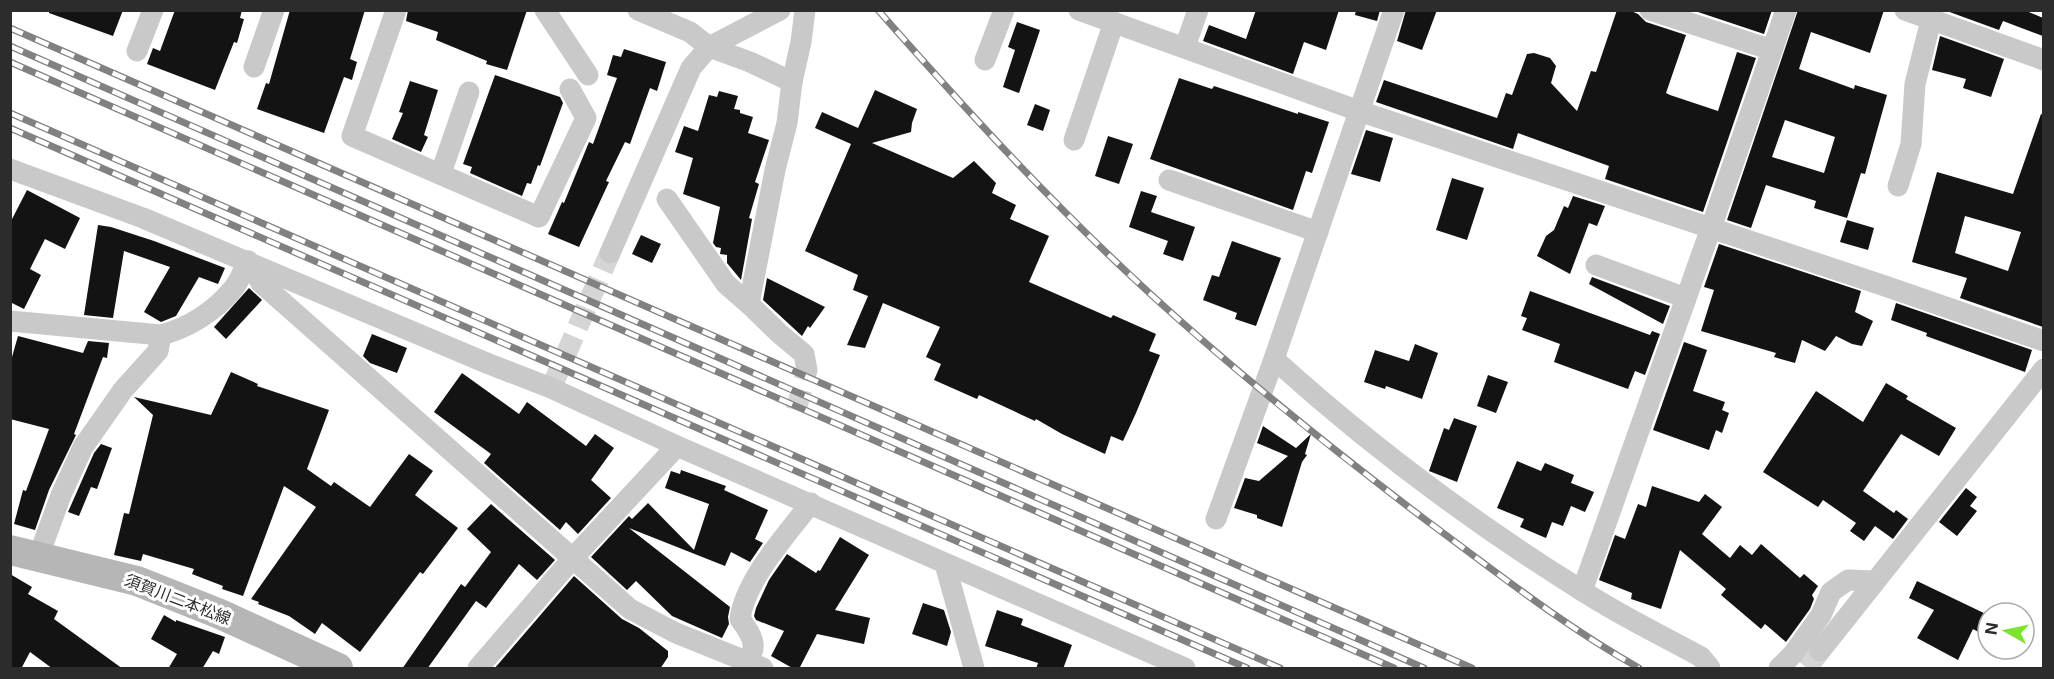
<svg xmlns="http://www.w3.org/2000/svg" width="2054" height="679" viewBox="0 0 2054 679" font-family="Inter,'Noto Sans JP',sans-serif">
  <rect width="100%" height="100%" fill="#fff"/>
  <g fill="#131313" fill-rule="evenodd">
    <path d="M49 10H123L113 36 49 13Z"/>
    <path d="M175 10H242L240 18 244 19 237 43 234 42 215 90 147 64 153 48 160 51Z"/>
    <path d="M290 10H365L350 59 357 62 352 80 344 77 324 133 257 109 266 83 269 84Z"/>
    <path d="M408 10H527L507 70 486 64 487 61 436 40 438 32 406 21Z"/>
    <path d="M1256 10H1339L1326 50 1304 42 1293 74 1203 41 1209 25 1246 39Z"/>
    <path d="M1356 10H1380L1377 21 1355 15Z"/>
    <path d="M1406 10H1437L1422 50 1397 41Z"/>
    <path d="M1617 10H1629L1638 14 1646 22 1686 35 1666 93 1670 95 1718 111 1737 52 1756 58 1703 212 1605 179 1609 166 1518 133 1513 149 1376 102 1384 80 1497 118 1506 93 1512 95 1527 54 1534 53 1550 58 1556 66 1551 83 1577 111 1591 71 1596 72Z"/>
    <path d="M1692 10H1772L1764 34Z"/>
    <path d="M1798 10H1884L1870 53 1811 32 1799 69 1854 89 1855 85 1887 95 1865 174 1861 173 1847 218 1814 208 1816 201 1766 185 1751 228 1727 220ZM1785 120 1835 137 1824 173 1772 157Z"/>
    <path d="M1944 10H2024L2043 18V36L2003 21 1999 30Z"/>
    <path d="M1017 22 1040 30 1019 93 1003 87 1015 50 1008 47Z"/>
    <path d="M1940 36 2004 59 1991 97 1963 88 1966 79 1932 70Z"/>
    <path d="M624 49 666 62 657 91 650 88 630 144 625 142 606 181 609 182 579 247 548 234 562 202 564 203 589 142 593 144 617 78 607 75 613 55 621 57Z"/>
    <path d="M495 75 560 97 563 103 540 166 538 165 531 184 527 183 522 196 470 173 472 167 463 164Z"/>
    <path d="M1179 78 1212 89 1214 86 1298 114V112L1329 122 1312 173 1306 171 1293 210 1150 159Z"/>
    <path d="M410 81 438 90 424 135 428 137 421 152 392 139 403 113 399 112Z"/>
    <path d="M875 90 917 109 912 123 911 132 872 143 953 178 974 161 996 183 992 193 1016 205 1010 219 1049 236 1029 282 1111 318 1113 315 1156 334 1149 351 1160 355 1136 413 1123 441 1111 436 1105 454 1062 434 1036 419 1035 421 979 395 977 399 934 380 941 364 926 357 940 327 883 303 865 348 847 345 868 296 853 290 858 275 805 251 851 144 815 128 822 112 858 128Z"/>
    <path d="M719 91 738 96 734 109 740 110V113L753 117 748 133 769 140 755 182 759 184 749 218 752 219 741 280 727 263V255L720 254 721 248 716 247 713 243 720 207 683 194 693 158 675 152 684 126 698 131 709 95 717 97Z"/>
    <path d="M1035 104 1050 110 1043 131 1027 125Z"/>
    <path d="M2041 114 2043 115V327L1960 298 1967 278 1912 262 1937 172 2013 194ZM1965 216 2021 232 2008 271 1955 253Z"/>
    <path d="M1366 130 1393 138 1380 182 1351 174Z"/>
    <path d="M1108 136 1133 144 1119 184 1095 176Z"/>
    <path d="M1452 178 1484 188 1467 240 1436 230Z"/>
    <path d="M27 190 80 218 65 249 45 239 30 269 41 275 24 309 10 302V223Z"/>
    <path d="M1141 191 1157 196 1151 212 1195 227 1183 261 1163 254 1168 241 1129 227Z"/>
    <path d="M1573 196 1605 206 1597 226 1589 223 1570 274 1537 256 1546 236 1554 230 1564 206 1568 208Z"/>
    <path d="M1847 220 1874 228 1868 250 1840 242Z"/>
    <path d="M98 225 111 227 154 241 225 268 218 284 199 277 176 316 161 322 144 312 170 267 124 251 113 318 84 315Z"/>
    <path d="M641 235 661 244 652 263 632 254Z"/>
    <path d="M1232 241 1281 258 1256 326 1235 319 1237 313 1203 300 1212 275 1219 277Z"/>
    <path d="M1719 244 1861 291 1855 312 1873 321 1862 346 1852 344 1836 336 1825 351 1802 340 1795 363 1774 357 1776 353 1701 331 1714 290 1704 287Z"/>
    <path d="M1592 277 1670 306 1663 324 1589 284Z"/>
    <path d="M767 278 825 307 810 328 808 326 802 336 763 300Z"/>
    <path d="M249 288 262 300 226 339 214 327Z"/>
    <path d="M1530 291 1650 335 1652 331 1660 334 1645 375 1635 371 1628 389 1554 362 1560 344 1522 330 1527 318 1521 316Z"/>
    <path d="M1896 303 2032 350 2025 372 1926 336 1927 333 1891 320Z"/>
    <path d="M372 334 407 348 397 373 370 363 363 356Z"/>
    <path d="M18 336 83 353 88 341 109 343 107 358 103 357 74 434 76 435 49 490 35 530 14 524 23 490 26 491 49 429 10 419V364Z"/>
    <path d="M1684 342 1707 350 1693 391 1725 402 1722 410 1729 413 1722 433 1716 430 1709 450 1653 430Z"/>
    <path d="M1415 344 1438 353 1422 399 1386 386 1385 389 1364 382 1375 350 1409 361Z"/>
    <path d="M231 372 258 384 257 386 329 410 307 469 331 486 334 482 370 507 409 454 433 471 415 495 458 528 423 574 420 572 360 652 322 623 315 634 289 616 258 604 259 602 251 599 316 507 284 486 243 596 222 589 223 586 192 574 194 569 143 554 141 561 114 555 124 513 129 514 153 415 134 397 211 415Z"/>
    <path d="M462 373 519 414 527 402 586 446 595 434 614 448 591 480 611 498 578 534 566 522 560 530 484 463 491 454 434 412Z"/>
    <path d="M1488 375 1508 382 1496 413 1477 406Z"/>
    <path d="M1886 383 1908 396 1906 399 1956 428 1939 456 1901 434 1863 491 1894 513 1896 510 1908 519 1893 539 1875 526 1864 541 1850 531 1856 523 1823 500 1818 507 1763 472 1816 391 1863 422Z"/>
    <path d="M1454 418 1477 426 1457 482 1429 471 1444 428 1449 430Z"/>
    <path d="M1263 426 1296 448 1311 434 1305 454 1307 455 1302 462 1282 527 1257 518V515L1234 508 1245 478 1259 481 1288 456 1257 443Z"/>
    <path d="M101 444 112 448 97 489 91 487 79 516 68 512 94 453Z"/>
    <path d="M1517 461 1541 471 1545 463 1574 475 1571 483 1594 492 1585 512 1571 506 1563 526 1552 522 1546 538 1520 527 1524 519 1497 508Z"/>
    <path d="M681 470 726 486 724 490 768 510 755 539 763 543 750 562 731 552 725 566 629 528 730 607 728 617 729 624 722 638 672 616 636 581 627 590 591 557 629 516 632 519 648 503 694 550 709 504 665 488 671 471 680 474Z"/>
    <path d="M1652 486 1699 502 1705 494 1722 507 1702 534 1730 558 1740 545 1752 555 1761 544 1800 578 1804 574 1818 586 1812 595 1814 599 1810 609 1786 642 1765 624 1761 629 1721 595 1726 589 1680 550 1661 609 1631 599 1632 593 1599 580 1615 535 1625 539 1638 504 1646 507Z"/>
    <path d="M1966 488 1977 497 1970 506 1977 511 1957 536 1939 522Z"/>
    <path d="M491 504 555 560 537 580 519 564 486 608 476 601 427 669H402L461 584 465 587 491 552 467 529Z"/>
    <path d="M840 537 869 555 835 610 870 618 864 644 817 634 799 669H794L771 656 784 631 756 620 754 616 756 608 769 580 787 554 816 573 818 570 820 571Z"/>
    <path d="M10 574 32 587 28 594 58 611 54 619 123 669H53L30 652 21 669H10Z"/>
    <path d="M574 576 622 619 639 628 668 651V657L660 669H494Z"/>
    <path d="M1917 581 1988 615V621L1982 634 1973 629 1958 660 1917 638 1934 610 1909 598Z"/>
    <path d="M923 603 944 610 951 632 947 646 912 634Z"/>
    <path d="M997 610 1023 619 1021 625 1072 645 1063 669H1036L1038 663 985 646Z"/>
    <path d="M164 615 176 622V620L225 637 219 654 213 651 202 669H168L177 654 151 639Z"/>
  </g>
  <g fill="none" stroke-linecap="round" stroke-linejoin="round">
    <g stroke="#d5d5d5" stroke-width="21" stroke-dasharray="21 10" stroke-linecap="butt">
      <path d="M553 384 610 253"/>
      <path d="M796 410 807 370"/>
      <path d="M1807 668 1820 651"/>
    </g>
    <g stroke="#c9c9c9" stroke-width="21">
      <path d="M396 10 352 136 539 217 586 118 570 89"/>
      <path d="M545 10 588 75"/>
      <path d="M638 10 690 32 709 47 750 62 792 82"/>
      <path d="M805 10 801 42 792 82 787 123 775 170 749 304 781 335 804 354 807 370"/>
      <path d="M1079 10 1359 111 1885 286 2044 341"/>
      <path d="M1650 10 1772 50"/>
      <path d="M1905 10 2044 60"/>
      <path d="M1185 47 1198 10"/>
      <path d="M137 51 153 10"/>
      <path d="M985 60 1004 10"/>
      <path d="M254 67 274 10"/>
      <path d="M1074 140 1114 22"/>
      <path d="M10 169 143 218 489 364 551 388 677 446 1185 668"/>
      <path d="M441 173 469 92"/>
      <path d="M1169 180 1318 232"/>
      <path d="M1898 186 1911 144 1915 84 1931 20"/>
      <path d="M667 199 726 284 749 304"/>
      <path d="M610 253 691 68 709 47 780 10"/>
      <path d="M248 261 261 283 630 609 676 633 763 668"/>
      <path d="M1596 265 1686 298"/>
      <path d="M10 321 161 335C188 328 214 312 232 290 239 283 243 271 248 261"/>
      <path d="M1274 359C1369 445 1472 522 1581 590 1619 615 1661 635 1701 657L1710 668"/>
      <path d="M1216 519 1274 359 1394 10"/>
      <path d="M39 555 61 495 83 447 123 390 158 351 161 335"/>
      <path d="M945 564 974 668"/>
      <path d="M1582 591 1711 228 1786 10"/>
      <path d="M1820 651 2044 369"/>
      <path d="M478 668 572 559 677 446"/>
      <path d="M742 668C760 649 754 638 740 619 745 580 787 534 811 503"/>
      <path d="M1779 668 1793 654 1821 615 1831 592 1848 580 1874 581"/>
    </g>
    <path stroke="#b6b6b6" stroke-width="30" d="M10 550 137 581 220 614 338 668"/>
    <g stroke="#818181" stroke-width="7">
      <g id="rail">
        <path d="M878 10C959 102 1041 192 1130 275 1224 363 1324 443 1427 521 1496 572 1564 626 1639 668"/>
        <path d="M10 28 1472 668"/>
        <path d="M10 46 1424 668"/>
        <path d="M10 62 1394 668"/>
        <path d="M10 113 1280 668"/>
        <path d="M10 128 1247 668"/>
      </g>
    </g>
    <use href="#rail" stroke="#fff" stroke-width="4.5" stroke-dasharray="14" stroke-linecap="butt"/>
  </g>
  <g text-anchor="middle" stroke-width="6" stroke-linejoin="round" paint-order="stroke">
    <g font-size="16" fill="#2c2c2c" stroke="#fff">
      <text transform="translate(178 599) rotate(21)" y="6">須賀川二本松線</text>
    </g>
  </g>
  <rect width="2054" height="679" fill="none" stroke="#2c2c2c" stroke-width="24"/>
  <g transform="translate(2006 631) rotate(279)"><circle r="28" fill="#ffffff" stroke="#ababab" stroke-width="1.5"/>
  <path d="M0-4.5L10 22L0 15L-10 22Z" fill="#79e62a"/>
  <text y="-9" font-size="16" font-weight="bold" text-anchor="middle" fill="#2c2c2c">N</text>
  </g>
</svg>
